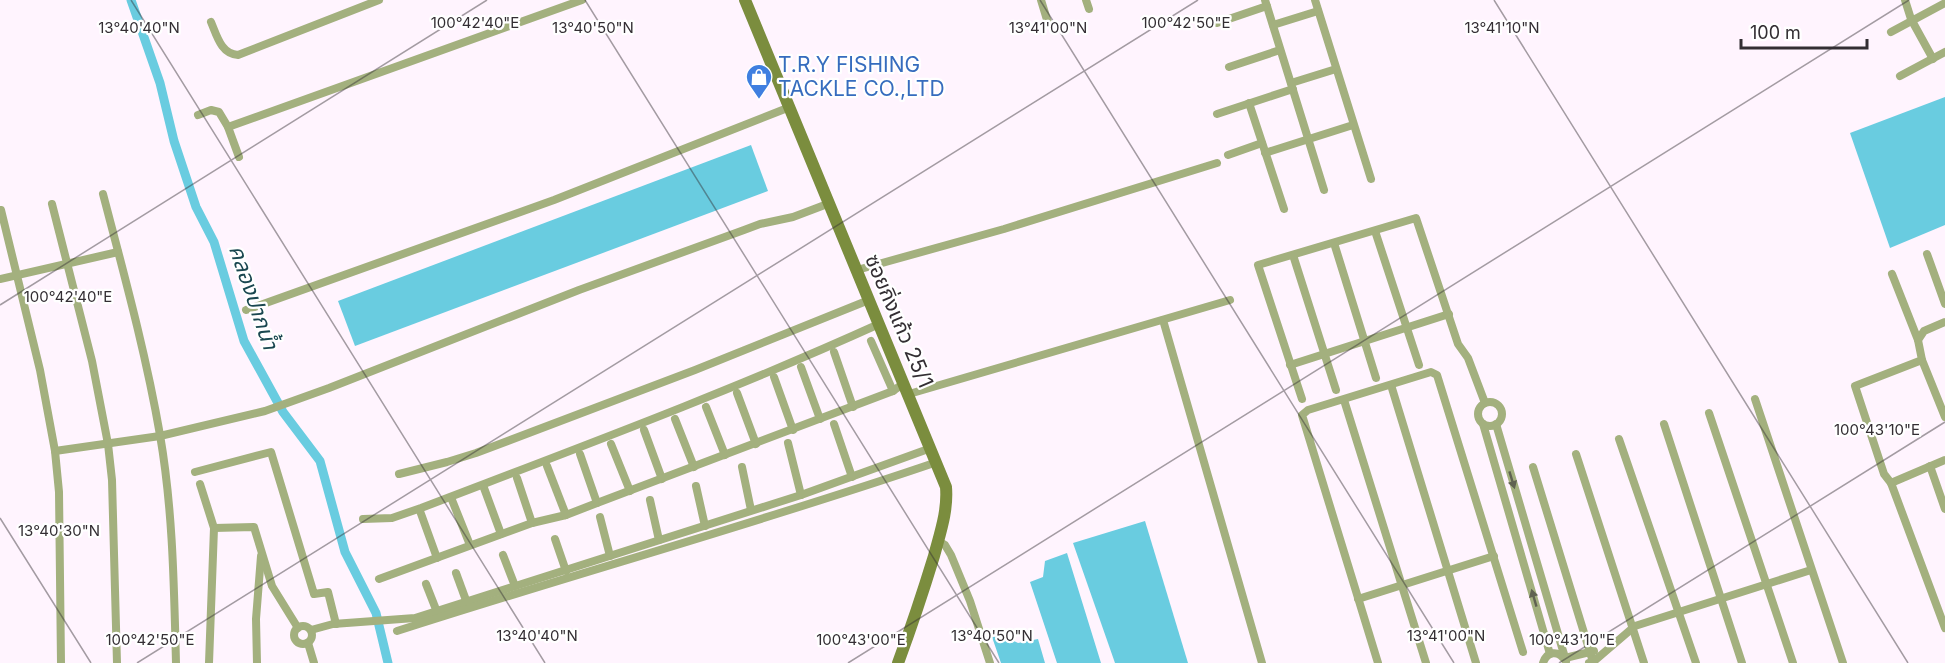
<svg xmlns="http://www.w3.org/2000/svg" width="1945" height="663" viewBox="0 0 1945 663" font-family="Inter,'Noto Sans Thai',sans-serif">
  <rect width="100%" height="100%" fill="#fff4fe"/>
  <g fill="#69cce0">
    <path d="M1945 97V225L1890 248 1850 133Z"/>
    <path d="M751 145 768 191 355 346 338 301Z"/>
    <path d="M1145 521 1188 663H1115L1073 543Z"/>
    <path d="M1067 553 1101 663H1057L1030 582 1043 577 1045 561Z"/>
    <path d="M1004 636 1018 643 1038 639 1045 663H1001L992 637Z"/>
  </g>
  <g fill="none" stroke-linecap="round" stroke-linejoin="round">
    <path stroke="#69cce0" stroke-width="9" d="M131 0 160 83 174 141 196 207 214 242 244 341 283 412 320 461 345 552 376 613 388 663"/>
    <g stroke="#a3b07e" stroke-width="8">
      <path d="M1041 0 1048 23"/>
      <path d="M1086 0 1089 9"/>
      <path d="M1265 0 1324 190"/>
      <path d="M1315 0 1371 179"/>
      <path d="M1905 0 1911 19 1933 59"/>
      <path d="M211 22C217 36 221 54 238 55L379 0"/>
      <path d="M1217 23 1267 6"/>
      <path d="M1273 25 1318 11"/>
      <path d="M1891 32 1945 3"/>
      <path d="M1229 67 1280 50"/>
      <path d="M1900 76 1945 52"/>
      <path d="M1291 83 1336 69"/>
      <path d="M1249 103 1284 209"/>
      <path d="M1217 114 1293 89"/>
      <path d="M198 115 211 110 219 112 228 127 239 157"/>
      <path d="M228 127 582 0"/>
      <path d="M1265 153 1353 125"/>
      <path d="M1228 155 1262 143"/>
      <path d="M103 194C124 274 146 354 160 435 173 510 174 587 176 663"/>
      <path d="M52 204 92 361 108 444 112 480 117 663"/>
      <path d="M1 210 40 370 55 451 160 436 265 411 329 388 579 290 744 230 760 224 793 217 830 203"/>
      <path d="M1375 231 1419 365"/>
      <path d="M1334 243 1376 378"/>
      <path d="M1927 254 1945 304"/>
      <path d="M1293 255 1336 390"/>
      <path d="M857 270 1004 229 1217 163"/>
      <path d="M1892 274 1918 340"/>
      <path d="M0 279 118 252"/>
      <path d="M246 310 554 200 790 107"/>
      <path d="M1163 320 1262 663"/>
      <path d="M871 341 893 391"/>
      <path d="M834 352 853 407"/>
      <path d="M1922 360 1945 417"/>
      <path d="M1290 365 1449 314"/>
      <path d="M801 367 820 419"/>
      <path d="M774 377 793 430"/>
      <path d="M1391 385 1476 663"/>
      <path d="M737 393 756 444"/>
      <path d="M909 394 1230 300"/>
      <path d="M1302 399 1258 265 1416 218 1458 344 1468 358 1485 403"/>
      <path d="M1755 399 1843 663"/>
      <path d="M1344 400 1426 663"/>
      <circle cx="1490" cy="414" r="12"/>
      <path d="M706 407 725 455"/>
      <path d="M1709 413 1793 663"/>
      <path d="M675 419 694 467"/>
      <path d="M834 424 852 477"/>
      <path d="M1483 424 1550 654"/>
      <path d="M1496 424 1566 661"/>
      <path d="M1664 424 1742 663"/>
      <path d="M644 430 662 479"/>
      <path d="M1619 439 1696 663"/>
      <path d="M788 443 801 495"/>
      <path d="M611 444 630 491"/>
      <path d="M55 451 59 492 61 663"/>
      <path d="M580 454 597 503"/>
      <path d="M1576 454 1644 663"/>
      <path d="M1945 460 1891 483 1945 628"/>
      <path d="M547 466 566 515"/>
      <path d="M1930 466 1945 509"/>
      <path d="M742 467 751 510"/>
      <path d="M1533 467 1593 662"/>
      <path d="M195 472 271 452 314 594 328 592 336 624"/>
      <path d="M399 474 447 462 476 453 695 370 869 300"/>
      <path d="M517 478 532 523"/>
      <path d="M1891 483 1884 474 1855 386 1922 360 1918 340 1924 331 1945 322"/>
      <path d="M200 484 214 528 209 663"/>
      <path d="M696 486 705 526"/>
      <path d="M484 488 501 534"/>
      <path d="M452 500 470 545"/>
      <path d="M650 500 659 540"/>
      <path d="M420 511 437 558"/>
      <path d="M600 517 610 556"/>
      <path d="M363 519 392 518 421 508C575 449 729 392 879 324"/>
      <path d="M214 528 254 527 272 586 298 628"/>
      <path d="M555 539 566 571"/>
      <path d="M938 541 945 545 951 555 970 601 990 663"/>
      <path d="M503 555 515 586"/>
      <path d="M456 573 467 603"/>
      <path d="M379 579 532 523 566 515 597 503 893 391 904 383"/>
      <path d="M426 584 437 612"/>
      <path d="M1358 599 1494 556"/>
      <circle cx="303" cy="635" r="9"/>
      <path d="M311 630 333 624 415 618 801 495 931 448"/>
      <path d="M397 631C577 573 759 523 937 462"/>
      <path d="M308 643 314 663"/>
      <path d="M1565 658 1594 651"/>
      <path d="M257 663 256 619 261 556"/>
      <path d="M1378 663 1302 415 1308 410 1431 372 1437 375 1523 652"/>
      <path d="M1543 663C1547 651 1558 650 1565 660"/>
      <path d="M1589 663 1593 662 1635 626 1811 570"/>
    </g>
    <path stroke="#7b8d3e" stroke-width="12" d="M745 0 946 487C948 511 940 533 934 556 923 592 911 628 898 663"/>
  </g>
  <defs><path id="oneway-solid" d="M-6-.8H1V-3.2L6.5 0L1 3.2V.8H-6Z" transform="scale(1.5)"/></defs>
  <g fill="#606251">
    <use href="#oneway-solid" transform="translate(1512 480) rotate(73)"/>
    <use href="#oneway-solid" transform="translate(1534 598) rotate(-106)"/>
  </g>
  <path fill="none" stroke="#332e33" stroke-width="1.5" stroke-opacity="0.45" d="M131 0 545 663M585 0 999 663M1040 0 1454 663M1494 0 1908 663M0 305 487 0M0 518 91 663M137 663 1198 0M848 663 1909 0M1559 663 1945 422"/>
  <defs>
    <g id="shop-pin" transform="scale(1.35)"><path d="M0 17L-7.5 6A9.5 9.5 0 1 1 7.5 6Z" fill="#3f7fe0" stroke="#fff"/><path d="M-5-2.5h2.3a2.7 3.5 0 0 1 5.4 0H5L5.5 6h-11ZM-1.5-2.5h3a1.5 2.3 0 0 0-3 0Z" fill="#fff"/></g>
  </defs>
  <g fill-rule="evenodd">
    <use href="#shop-pin" x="759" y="77"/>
  </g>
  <g text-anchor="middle" stroke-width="4.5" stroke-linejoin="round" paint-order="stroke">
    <g font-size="21" fill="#366cbe" stroke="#fff" text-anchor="start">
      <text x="778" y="72">T.R.Y FISHING<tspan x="778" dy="24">TACKLE CO.,LTD</tspan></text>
    </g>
    <g font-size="21" fill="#332e33" stroke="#fff">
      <text transform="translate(899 321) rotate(67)" y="7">ซอยกิ่งแก้ว 25/1</text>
    </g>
    <g font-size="22" font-style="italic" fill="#1a4750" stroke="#fff">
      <text transform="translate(254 297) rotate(71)" y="8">คลองปากน้ำ</text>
    </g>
  </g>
  <g font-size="15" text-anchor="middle" fill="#332e33" stroke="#fff" stroke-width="4.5" stroke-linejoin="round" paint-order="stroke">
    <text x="475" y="28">100°42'40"E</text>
    <text x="1186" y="28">100°42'50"E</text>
    <text x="1048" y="33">13°41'00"N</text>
    <text x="139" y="33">13°40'40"N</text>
    <text x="593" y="33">13°40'50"N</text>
    <text x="1502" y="33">13°41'10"N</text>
    <text x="68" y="302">100°42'40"E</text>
    <text x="1877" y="435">100°43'10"E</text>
    <text x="59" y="536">13°40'30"N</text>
    <text x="537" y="641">13°40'40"N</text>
    <text x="992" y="641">13°40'50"N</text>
    <text x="1446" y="641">13°41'00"N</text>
    <text x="150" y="645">100°42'50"E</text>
    <text x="861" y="645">100°43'00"E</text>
    <text x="1572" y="645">100°43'10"E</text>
  </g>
  <path d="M1741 39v9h126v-9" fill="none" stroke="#332e33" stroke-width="3"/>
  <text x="1750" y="39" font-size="18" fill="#332e33" stroke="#ffffff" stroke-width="4.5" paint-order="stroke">100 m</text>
</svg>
